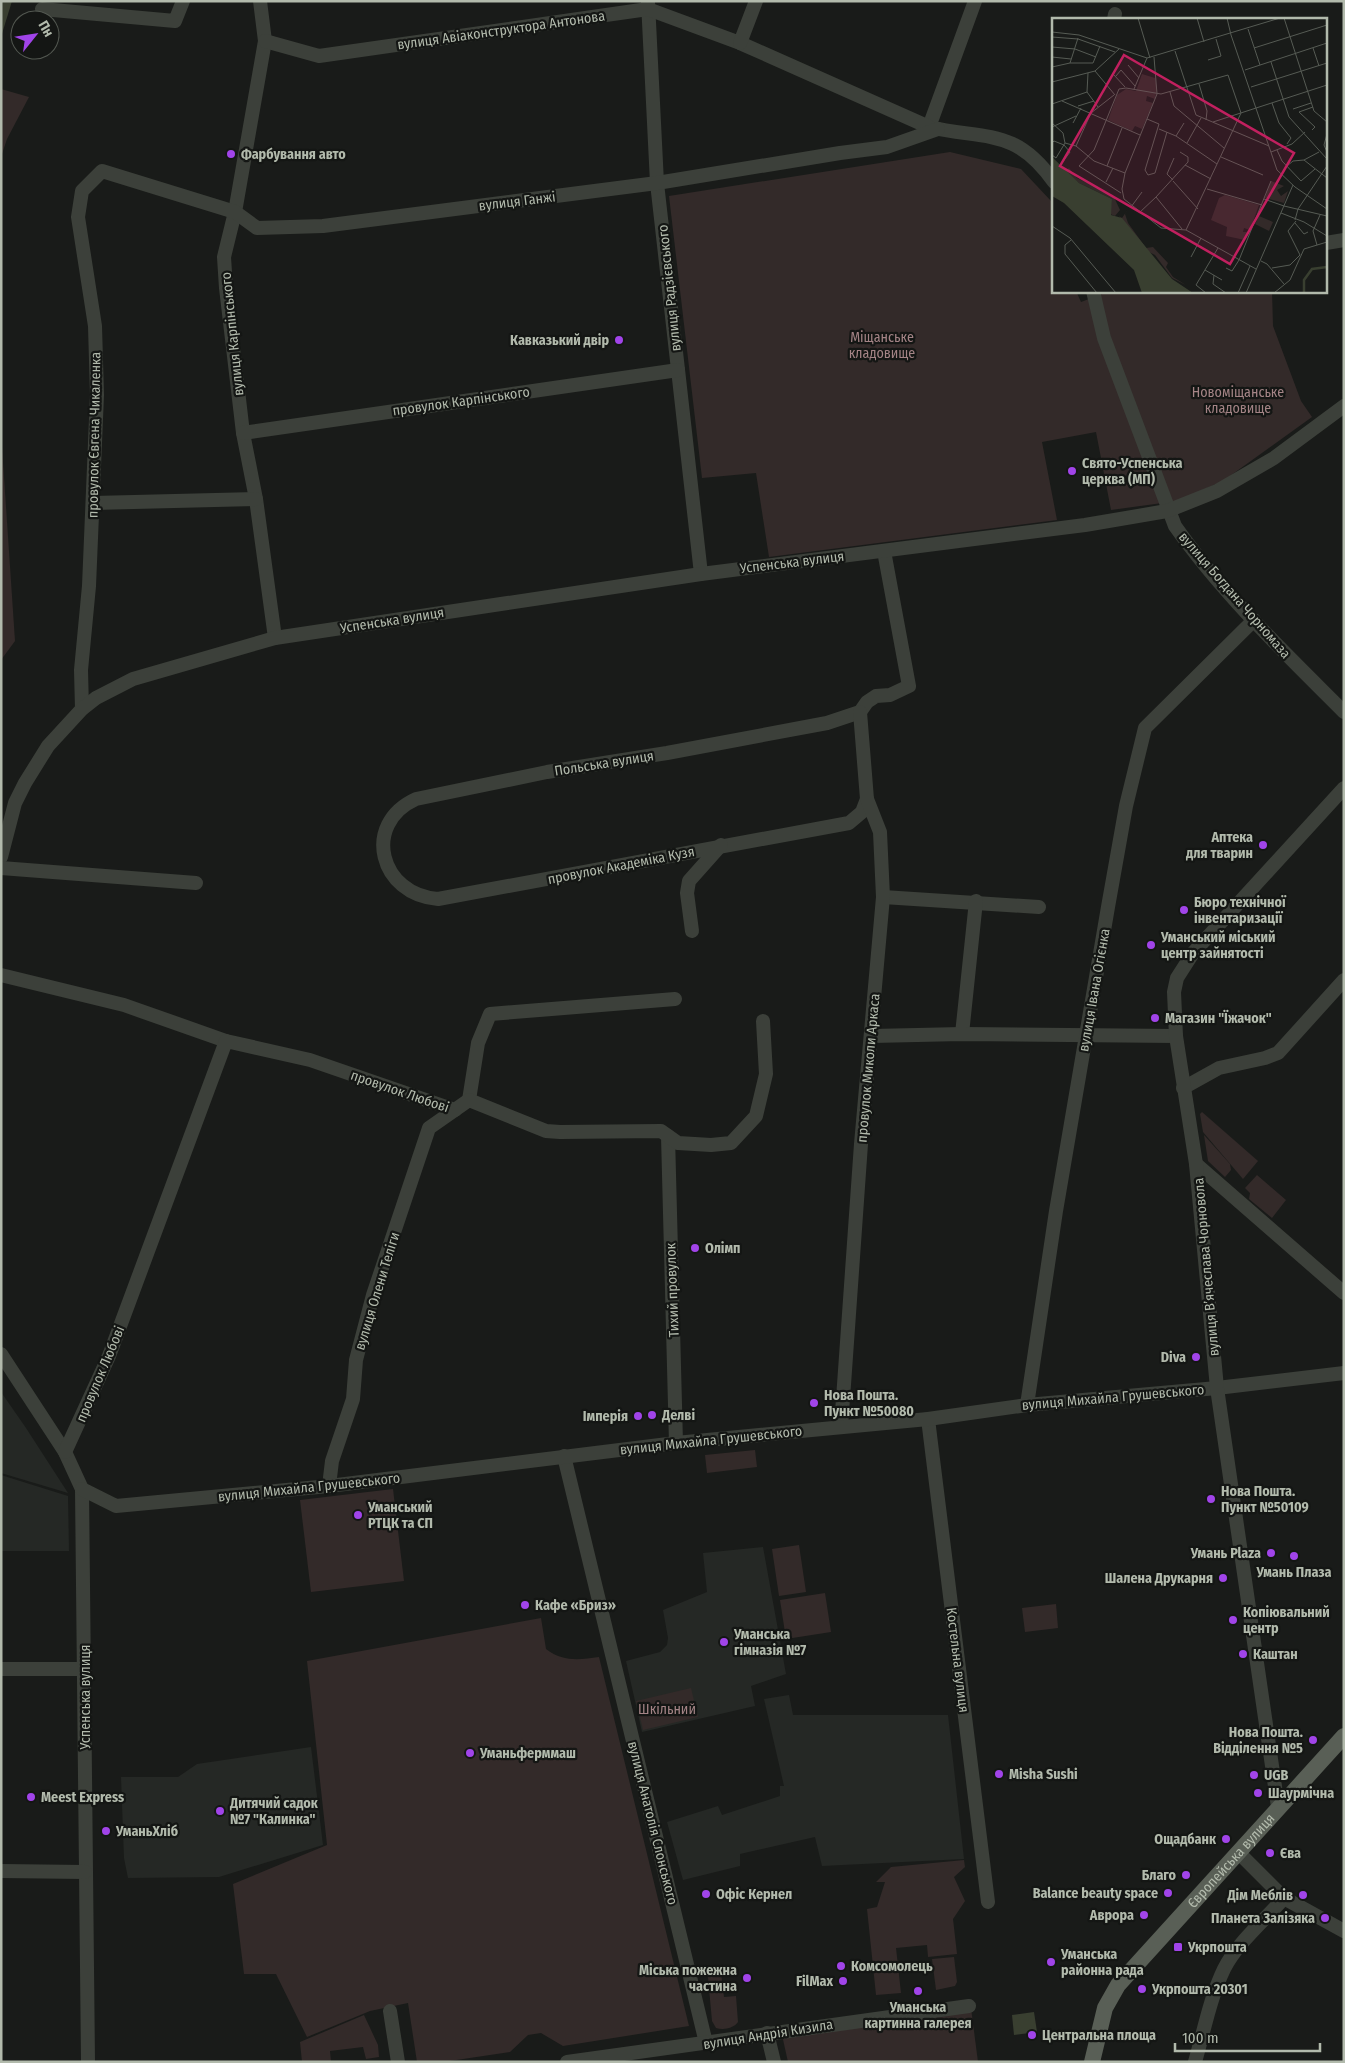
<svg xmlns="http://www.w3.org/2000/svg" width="1345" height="2063" viewBox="0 0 1345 2063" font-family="'Fira Sans Condensed',sans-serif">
  <rect width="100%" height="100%" fill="#191b19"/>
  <g fill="#252825">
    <path d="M1 1392 26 1428 68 1493 1 1473Z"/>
    <path d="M1 1475 68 1496 69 1551H1Z"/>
    <path d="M763 1547 786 1674 751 1686 755 1706 642 1732 626 1661 660 1652 667 1645 668 1638 663 1610 707 1592 703 1553Z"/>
    <path d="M789 1695 793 1715H948L964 1859 822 1866 815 1837 740 1854V1866L683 1880 667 1822 718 1806 722 1815 780 1796V1786H784L764 1699Z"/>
    <path d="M311 1747 323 1845 219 1877 128 1878 124 1858 121 1777H178L197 1764Z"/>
  </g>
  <g fill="#332a29">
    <path d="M1 89 29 97 7 139 1 157Z"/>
    <path d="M950 152 1021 169 1052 202 1054 208V291H1076L1081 302 1110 291H1272L1273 326 1301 401 1312 417 1223 481 1177 501 1111 510 1096 432 1042 442 1057 520 769 557 756 473 702 478 669 196Z"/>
    <path d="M1 432 15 641 1 660Z"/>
    <path d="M1202 1112 1258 1161 1243 1179 1203 1132 1200 1114Z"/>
    <path d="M1204 1135 1230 1164 1231 1170 1225 1177 1208 1161Z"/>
    <path d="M1257 1175 1286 1200 1272 1218 1249 1199 1250 1193 1245 1188Z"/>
    <path d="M755 1450 757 1467 707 1473 705 1455Z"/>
    <path d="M393 1489 404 1581 311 1592 300 1500Z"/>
    <path d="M799 1545 806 1592 779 1596 772 1549Z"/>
    <path d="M825 1593 831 1632 786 1639 780 1600Z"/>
    <path d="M1056 1604 1058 1628 1025 1632 1022 1608Z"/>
    <path d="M541 1618 546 1649C563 1662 579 1660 599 1657L689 2026 563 2046 541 2033 528 2035 510 2052 443 2062H417L408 2003 370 2011 307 2037 276 1974H244L233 1884 327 1845 307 1661Z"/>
    <path d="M691 1688 698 1717 643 1730 636 1701Z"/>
    <path d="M964 1860 965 1867 954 1877 965 1901 953 1919 957 1954 928 1957 927 1945 896 1948 901 1993 876 1995 867 1909 877 1907 885 1882H876L891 1867Z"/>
    <path d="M954 1957 957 1982 955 1986 936 1990 932 1959Z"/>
    <path d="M720 1965 724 1997 736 1996 738 2022C733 2029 723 2030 716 2028L712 2021 707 1966Z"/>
    <path d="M971 2008 978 2062H788L782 2035Z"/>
    <path d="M364 2015 378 2045 379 2057 366 2059 363 2047 330 2051 331 2062H302L300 2042Z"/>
  </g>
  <g fill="#393f30">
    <path d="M1 1H12L1 37Z"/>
    <path d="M1034 2012 1037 2032 1014 2035 1012 2015Z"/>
  </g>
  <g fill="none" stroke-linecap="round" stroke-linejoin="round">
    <g stroke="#3c403a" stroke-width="14">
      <path d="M260 1 265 41 235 212 224 257 226 288 243 433 256 499 275 638"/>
      <path d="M975 1 929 127C986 140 1015 127 1054 182"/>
      <path d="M648 2 657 183 701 574"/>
      <path d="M42 9 175 21 183 1"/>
      <path d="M1114 19 1115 14"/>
      <path d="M265 41 319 56 648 9 740 43 929 127"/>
      <path d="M740 43 756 1"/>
      <path d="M1326 243 1344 240"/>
      <path d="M1093 291 1104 338 1175 526C1223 594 1285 653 1344 712"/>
      <path d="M243 433 678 370"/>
      <path d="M93 503 256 499"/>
      <path d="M82 709 81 670 89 586 97 395 95 326 78 217 82 191 102 171 235 212 257 228 323 226 657 183 840 153 887 147 938 129"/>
      <path d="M867 799 862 812 849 823 438 899C380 895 361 824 416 799L547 772 667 753 827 723 860 712 867 702 876 696 890 695 909 686 884 551"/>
      <path d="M1 857 15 803 25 783 48 746 82 709 96 698 133 679 275 638 701 574 1085 525 1167 511 1217 491 1274 458 1344 406"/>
      <path d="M1 868 196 883"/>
      <path d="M883 897 1039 907"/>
      <path d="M692 931 687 893 689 881 721 845"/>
      <path d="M1 975 124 1005 226 1041"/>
      <path d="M962 1034 976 901"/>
      <path d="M872 1036 962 1034 1176 1036"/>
      <path d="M1183 1088 1219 1068 1265 1058 1278 1053 1344 980"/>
      <path d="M469 1100 478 1043 490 1014 675 999"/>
      <path d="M668 1136 676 1443"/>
      <path d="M1196 1164 1344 1293"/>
      <path d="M1 1354 65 1452 82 1489 88 2062"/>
      <path d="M1027 1405 1056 1211 1108 907 1126 806 1145 728 1254 620"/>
      <path d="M928 1419 988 1902"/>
      <path d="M841 1427 861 1144 883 897 880 832 867 799 860 712"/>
      <path d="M65 1452 109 1356 226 1041 310 1060 455 1110"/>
      <path d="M564 1456 706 2043"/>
      <path d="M329 1486 332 1461 353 1399 356 1360 373 1295 429 1128 469 1100 546 1131 560 1132 661 1131 678 1143 711 1145 731 1143 756 1116 766 1074 763 1021"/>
      <path d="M82 1489 116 1506 329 1486 676 1443 928 1419 1027 1405 1217 1388 1344 1373"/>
      <path d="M1 1669H85"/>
      <path d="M1278 1807 1217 1388 1196 1164 1176 1036 1174 992 1177 978 1193 953 1344 788"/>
      <path d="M1238 1852 1284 1898 1344 1931"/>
      <path d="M1 1871 85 1872"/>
      <path d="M390 2011 398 2062"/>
      <path d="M767 2033 774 2062"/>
      <path d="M567 2062 969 2006"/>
      <path d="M1195 2062C1204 2031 1210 1998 1224 1969 1237 1943 1265 1920 1284 1898"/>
    </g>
    <path stroke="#595f56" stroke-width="16" id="s1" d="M1092 2062 1105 2008 1118 1985 1344 1736"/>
  </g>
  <g fill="#a144e9" stroke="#141614" stroke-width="2">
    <circle cx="231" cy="154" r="5"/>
    <circle cx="619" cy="340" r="5"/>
    <circle cx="1072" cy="471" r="5"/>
    <circle cx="1263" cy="845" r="5"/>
    <circle cx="1184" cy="910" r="5"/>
    <circle cx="1151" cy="945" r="5"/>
    <circle cx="1155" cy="1018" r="5"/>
    <circle cx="695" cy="1248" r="5"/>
    <circle cx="1196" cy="1357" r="5"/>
    <circle cx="814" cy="1403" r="5"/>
    <circle cx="652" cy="1415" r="5"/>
    <circle cx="638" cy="1416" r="5"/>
    <circle cx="1211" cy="1499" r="5"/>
    <circle cx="358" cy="1515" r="5"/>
    <circle cx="1271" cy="1553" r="5"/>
    <circle cx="1294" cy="1556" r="5"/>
    <circle cx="1223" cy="1578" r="5"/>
    <circle cx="525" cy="1605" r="5"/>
    <circle cx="1233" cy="1620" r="5"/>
    <circle cx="724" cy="1642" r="5"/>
    <circle cx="1243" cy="1654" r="5"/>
    <circle cx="1313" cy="1740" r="5"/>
    <circle cx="470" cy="1753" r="5"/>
    <circle cx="999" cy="1774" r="5"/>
    <circle cx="1254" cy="1775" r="5"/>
    <circle cx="1258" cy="1793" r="5"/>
    <circle cx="31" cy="1797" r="5"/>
    <circle cx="220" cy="1811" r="5"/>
    <circle cx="106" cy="1831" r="5"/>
    <circle cx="1226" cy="1839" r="5"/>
    <circle cx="1270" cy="1853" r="5"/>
    <circle cx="1186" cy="1875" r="5"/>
    <circle cx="1168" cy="1893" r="5"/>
    <circle cx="706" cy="1894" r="5"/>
    <circle cx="1303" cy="1895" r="5"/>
    <circle cx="1144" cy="1915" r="5"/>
    <circle cx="1325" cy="1918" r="5"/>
    <rect x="1173" y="1942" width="10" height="10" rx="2.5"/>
    <circle cx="1051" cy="1962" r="5"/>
    <circle cx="841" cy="1966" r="5"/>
    <circle cx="747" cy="1978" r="5"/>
    <circle cx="843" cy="1981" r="5"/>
    <circle cx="1142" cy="1989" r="5"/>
    <circle cx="918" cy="1991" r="5"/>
    <circle cx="1032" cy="2035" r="5"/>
  </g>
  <g text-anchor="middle" stroke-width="4.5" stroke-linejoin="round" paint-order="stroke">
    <g font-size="14" fill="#b2baac" stroke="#141614">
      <text transform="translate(501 30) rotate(-8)" y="5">вулиця Авіаконструктора Антонова</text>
      <text transform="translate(517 201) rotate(-7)" y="5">вулиця Ганжі</text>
      <text transform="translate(669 288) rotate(-96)" y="5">вулиця Радзієвського</text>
      <text transform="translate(232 334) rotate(-96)" y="5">вулиця Карпінського</text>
      <text transform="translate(461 401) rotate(-8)" y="5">провулок Карпінського</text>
      <text transform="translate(94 435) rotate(-89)" y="5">провулок Євгена Чикаленка</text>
      <text transform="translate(792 562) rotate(-7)" y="5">Успенська вулиця</text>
      <text transform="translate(1235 595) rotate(49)" y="5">вулиця Богдана Чорномаза</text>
      <text transform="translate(392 620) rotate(-9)" y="5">Успенська вулиця</text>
      <text transform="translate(604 763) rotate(-9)" y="5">Польська вулиця</text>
      <text transform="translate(621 865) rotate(-11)" y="5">провулок Академіка Кузя</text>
      <text transform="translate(1094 990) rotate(-80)" y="5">вулиця Івана Огієнка</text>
      <text transform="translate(868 1068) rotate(-85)" y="5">провулок Миколи Аркаса</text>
      <text transform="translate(400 1091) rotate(19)" y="5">провулок Любові</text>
      <text transform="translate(1206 1267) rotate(-95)" y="5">вулиця В’ячеслава Чорновола</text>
      <text transform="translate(672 1290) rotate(-92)" y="5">Тихий провулок</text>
      <text transform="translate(377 1291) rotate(-73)" y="5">вулиця Олени Теліги</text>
      <text transform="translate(100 1374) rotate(-67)" y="5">провулок Любові</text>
      <text transform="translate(1113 1397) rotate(-5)" y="5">вулиця Михайла Грушевського</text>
      <text transform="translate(711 1440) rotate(-6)" y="5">вулиця Михайла Грушевського</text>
      <text transform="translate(309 1487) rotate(-6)" y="5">вулиця Михайла Грушевського</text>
      <text transform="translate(958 1660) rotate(83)" y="5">Костельна вулиця</text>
      <text transform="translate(85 1697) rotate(-90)" y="5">Успенська вулиця</text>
      <text transform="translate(653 1823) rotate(76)" y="5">вулиця Анатолія Слонського</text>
      <text dy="5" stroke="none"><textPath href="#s1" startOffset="250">Європейська вулиця</textPath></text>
      <text transform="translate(768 2034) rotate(-9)" y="5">вулиця Андрія Кизила</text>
    </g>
    <g font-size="14" font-weight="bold" fill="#b2baac" stroke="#141614" text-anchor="start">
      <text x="241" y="159">Фарбування авто</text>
      <text x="609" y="345" text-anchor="end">Кавказький двір</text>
      <text x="1082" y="468">Свято-Успенська<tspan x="1082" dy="16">церква (МП)</tspan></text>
      <text x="1253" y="842" text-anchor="end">Аптека<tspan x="1253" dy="16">для тварин</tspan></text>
      <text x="1194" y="907">Бюро технічної<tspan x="1194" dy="16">інвентаризації</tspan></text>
      <text x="1161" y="942">Уманський міський<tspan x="1161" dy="16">центр зайнятості</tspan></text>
      <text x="1165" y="1023">Магазин "Їжачок"</text>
      <text x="705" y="1253">Олімп</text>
      <text x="1186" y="1362" text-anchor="end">Diva</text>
      <text x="824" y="1400">Нова Пошта.<tspan x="824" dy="16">Пункт №50080</tspan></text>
      <text x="662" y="1420">Делві</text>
      <text x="628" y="1421" text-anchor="end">Імперія</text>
      <text x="1221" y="1496">Нова Пошта.<tspan x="1221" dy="16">Пункт №50109</tspan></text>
      <text x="368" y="1512">Уманський<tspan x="368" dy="16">РТЦК та СП</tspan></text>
      <text x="1261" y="1558" text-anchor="end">Умань Plaza</text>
      <text x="1294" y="1577" text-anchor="middle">Умань Плаза</text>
      <text x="1213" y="1583" text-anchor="end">Шалена Друкарня</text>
      <text x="535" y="1610">Кафе «Бриз»</text>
      <text x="1243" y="1617">Копіювальний<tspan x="1243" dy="16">центр</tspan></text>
      <text x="734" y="1639">Уманська<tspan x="734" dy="16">гімназія №7</tspan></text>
      <text x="1253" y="1659">Каштан</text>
      <text x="1303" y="1737" text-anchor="end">Нова Пошта.<tspan x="1303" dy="16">Відділення №5</tspan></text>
      <text x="480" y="1758">Уманьферммаш</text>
      <text x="1009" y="1779">Мisha Sushi</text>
      <text x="1264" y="1780">UGB</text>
      <text x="1268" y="1798">Шаурмічна</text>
      <text x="41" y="1802">Meest Express</text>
      <text x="230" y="1808">Дитячий садок<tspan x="230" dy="16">№7 "Калинка"</tspan></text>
      <text x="116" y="1836">УманьХліб</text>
      <text x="1216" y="1844" text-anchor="end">Ощадбанк</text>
      <text x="1280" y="1858">Єва</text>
      <text x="1176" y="1880" text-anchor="end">Благо</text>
      <text x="1158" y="1898" text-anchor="end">Balance beauty space</text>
      <text x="716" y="1899">Офіс Кернел</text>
      <text x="1293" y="1900" text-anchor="end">Дім Меблів</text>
      <text x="1134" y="1920" text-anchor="end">Аврора</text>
      <text x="1315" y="1923" text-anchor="end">Планета Залізяка</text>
      <text x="1188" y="1952">Укрпошта</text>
      <text x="1061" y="1959">Уманська<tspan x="1061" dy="16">районна рада</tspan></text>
      <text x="851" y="1971">Комсомолець</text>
      <text x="737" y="1975" text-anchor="end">Міська пожежна<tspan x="737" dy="16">частина</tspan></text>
      <text x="833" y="1986" text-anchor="end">FilMax</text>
      <text x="1152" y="1994">Укрпошта 20301</text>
      <text x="918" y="2012" text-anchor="middle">Уманська<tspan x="918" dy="16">картинна галерея</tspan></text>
      <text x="1042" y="2040">Центральна площа</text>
    </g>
    <g font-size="14" fill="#a48486" stroke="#141614">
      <text x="882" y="342">Міщанське<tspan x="882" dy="16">кладовище</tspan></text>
      <text x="1238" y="397">Новоміщанське<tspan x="1238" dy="16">кладовище</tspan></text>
      <text x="667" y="1714">Шкільний</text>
    </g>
  </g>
  <g transform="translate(1052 18)">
    <rect width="275" height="275" fill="#191b19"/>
    <path d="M90 56 103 60 105 70 103 81 95 78 94 83 101 85 90 111 83 108 80 113 56 102 65 77 74 71 84 73ZM17 150 25 160 61 177 68 192 63 198 58 196 60 181 27 165 13 154ZM219 163 232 168 225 172 229 178 236 173 232 185 213 180ZM173 177 207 187 198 212 192 210 191 214H195L193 222 174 218 175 209 159 202 167 180ZM77 190 73 196 76 205 94 230 101 229 116 245 114 249 121 259 134 267 120 260 103 237 93 232 67 198 70 200ZM207 198 221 204 217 213 203 206Z" fill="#332a29"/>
    <path d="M0 139 27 165 60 181 59 197 70 200 120 261 141 275H90L82 252 12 185 0 178Z" fill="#393f30"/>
    <path fill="none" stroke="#393f30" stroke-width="2.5" d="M252 275V262L260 251 275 249"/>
    <path fill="none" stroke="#565b54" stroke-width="1" d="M86 0 98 40M145 0 152 24M175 0 179 17M232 0 262 93 275 104M196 11 208 47M0 14 27 17 95 40 228 0M179 17 225 152 243 169 275 191M0 19 26 21 63 34M0 29 23 31 44 39M202 30 275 7M261 30 267 48M123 33 144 97 217 128M0 39 19 41M102 39 105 76 73 155 70 171 72 181 109 210 134 212 204 251M156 42 169 38 164 21M219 44 237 99 275 141M18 45H41L48 28M76 47 87 60M0 49 18 45 26 20M193 52 275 25M43 53 63 77M36 55 35 74 46 89M62 57 73 69M64 58 69 52 83 68M0 64 43 53 67 31M147 66 155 93 154 102M199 69 275 45M82 71 95 40M118 74 122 88 172 130M10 83 88 117M220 85 227 105 239 120 235 126M0 86 35 74M26 88 42 83M241 91 259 85M95 101 107 106 93 152 96 157 103 155 115 114M161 104 275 67M0 105 11 115 13 125 24 128 42 143 73 155M21 105 29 90M0 109 24 98M107 111 124 118 165 146M260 112 263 109 247 94 261 89M275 116 272 127 275 134M124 118 132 105M0 125 2 123 12 127 18 134 10 145M135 125 149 100M24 128 39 95 62 77M225 132 230 143 249 163 263 151M128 134 136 139V144L104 179 130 211M219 134 240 126 253 114M0 137 4 140 13 125M169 139 211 157M252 142 275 160M133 147 159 161M55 148 70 110M235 148 241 143 252 142 267 134M121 162 115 156 122 140M121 163 146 191M54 164 61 150M155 171 210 187M69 175 27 148 42 132 67 71 74 70 109 76 176 57 189 95M212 181 232 188M232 188 275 198M79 189 90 174M87 195 104 179M229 195 252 204 275 218M243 202 246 191 275 148M244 203 236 213 248 237M243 205 252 216 256 214M0 208 18 220 64 275M134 212 189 95M19 222 13 227V236L45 275M265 227 261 213 268 197M139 239 149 220M209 243 215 246 232 266M174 250 180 253 187 242 219 163M220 250 238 247 248 237M153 252 170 262M162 257 161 266 174 275M154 275 144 267 166 230M186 275 198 248M194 275 241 167M222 275 238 262 252 231 275 224"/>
    <path fill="#c1205f" fill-opacity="0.15" stroke="#c1205f" stroke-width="2.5" d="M72 37 242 135 178 246 8 148Z"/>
    <rect width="275" height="275" fill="none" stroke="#b2baac" stroke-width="2.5"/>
  </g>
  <rect width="1345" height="2063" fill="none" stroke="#b2baac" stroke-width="5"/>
  <g transform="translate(35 35) rotate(60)"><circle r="24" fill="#141614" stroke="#535851"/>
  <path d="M0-4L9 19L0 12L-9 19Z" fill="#a144e9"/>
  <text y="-8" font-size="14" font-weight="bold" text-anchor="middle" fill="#b2baac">Пн</text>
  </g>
  <path d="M1175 2043v8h145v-8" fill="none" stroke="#b2baac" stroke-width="2.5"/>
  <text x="1182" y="2043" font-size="15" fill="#b2baac" stroke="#141614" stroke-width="4" paint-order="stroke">100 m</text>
</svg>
